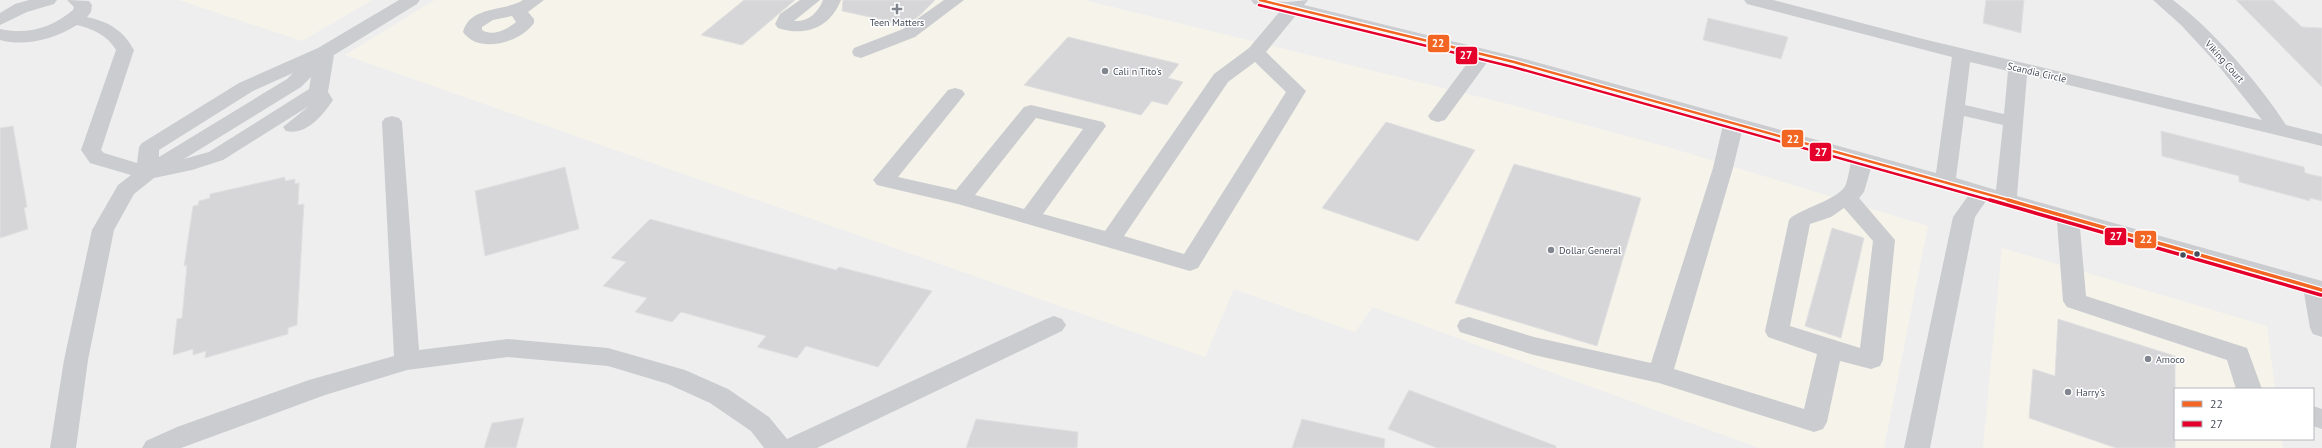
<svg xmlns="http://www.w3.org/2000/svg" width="2322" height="448" viewBox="0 0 2322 448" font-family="'PT Sans',sans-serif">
  <rect width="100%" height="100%" fill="#efeeee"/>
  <g fill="#f6f4ea">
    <path d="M179 0H372L302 41Z"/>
    <path d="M435 0H1084L1504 103 1671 148 1928 226 1884 448H1759L1373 307 1355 332 1234 289 1205 357 345 55Z"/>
    <path d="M2002 248 2267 326 2275 389H2175V439H2282L2283 448H1983Z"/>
  </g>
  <g fill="#d6d6d9" stroke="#e0e0e1">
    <path d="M744 0H795L742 45 701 35Z"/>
    <path d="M843 0H935L920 15 907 25 842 11Z"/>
    <path d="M1986 0H2024L2021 33 1983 23Z"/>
    <path d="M2236 0H2273L2302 27 2322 28V87Z"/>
    <path d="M1708 18 1788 37 1781 59 1703 40Z"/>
    <path d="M1068 37 1179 64 1168 78 1183 82 1167 105 1152 101 1141 115 1024 85Z"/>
    <path d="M1386 122 1475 150 1418 241 1322 208Z"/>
    <path d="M13 126 27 207 24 208 28 229 0 238V128Z"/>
    <path d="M2161 131 2304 167 2305 173 2322 177V201L2310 198V201L2239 182V176L2162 156Z"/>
    <path d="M1514 164 1641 198 1597 346 1455 303Z"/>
    <path d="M565 167 579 229 485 256 475 191Z"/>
    <path d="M285 177V181L295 179V184L299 183 298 205 304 204 297 325 288 328V334L205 358 206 351 193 355V349L173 355 177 319 182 318 187 265 184 266 193 206 198 205 199 201 210 198V194Z"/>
    <path d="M650 219 836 270 839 267 932 291 878 367 806 346 797 358 757 347 766 336 681 312 672 322 635 312 647 298 603 286 626 262 611 258Z"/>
    <path d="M1832 228 1864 238 1841 338 1805 326Z"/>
    <path d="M2058 319 2175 356V448H2116L2029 418 2033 369 2055 376Z"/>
    <path d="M1409 390 1556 446V448H1437L1388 429Z"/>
    <path d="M524 418 516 448H484L492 423Z"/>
    <path d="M976 419 1078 432 1077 448H966Z"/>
    <path d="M1302 419 1385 439 1384 448H1292Z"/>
  </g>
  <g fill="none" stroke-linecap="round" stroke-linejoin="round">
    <g fill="#cacccf" fill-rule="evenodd">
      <path d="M29 0H57L54 4 27 12 0 25V13L15 4Z"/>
      <path d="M67 0 89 1 92 5 91 12 87 17C109 22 123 30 134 50L101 150 104 153 137 163 139 147 142 143 239 83 318 48 399 0H420L417 4 334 55 328 92 333 100C323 115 306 136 286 131L283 127 309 106 223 160 192 170 154 178 134 194 114 230 88 360 76 448H50L64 360 92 230 118 185 131 175 90 163 81 150 116 50C107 35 93 29 77 25 54 39 26 47 0 40V29C27 35 52 28 73 10L74 7ZM293 73 287 79 159 157V150L253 91ZM311 77 309 89 209 152 184 159 301 87Z"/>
      <path d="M523 0H544L528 12 534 19V23C521 42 479 55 463 32 470 5 504 12 523 0ZM512 16 516 22C508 29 492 37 482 30V27L493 20Z"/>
      <path d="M800 0H820L794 21C808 22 818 13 823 0H841C830 28 805 37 778 28L775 24 780 14Z"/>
      <path d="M944 0H964L915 37 861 58 854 56 852 52 854 48 903 29Z"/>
      <path d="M1251 0 1288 2 1308 0 1304 5 1521 58 1936 173 1952 57 1747 4 1744 0H1773L1923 39 2262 120 2217 64 2181 25 2153 0H2173C2213 30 2259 83 2286 125L2322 134V146L2027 75 2017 196 2322 281V337L2313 334 2310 328 2304 293 2080 228 2086 296 2247 348 2262 389H2236L2227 360 2067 307 2063 301 2057 222 1986 201 1975 217 1930 448H1904L1953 217 1968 196 1871 168 1864 192 1859 198 1895 240 1883 360 1880 366 1871 369 1840 361 1827 422 1823 429 1814 432 1659 383 1534 355 1460 332 1457 326 1460 320 1469 317 1534 337 1651 363 1713 168 1723 125 1488 61 1445 120 1438 122 1431 120 1428 116 1472 57 1297 14 1266 52 1306 91 1198 268 1190 271 958 204 877 185 873 180 948 90 955 88 962 90 965 94 898 177 956 190 1024 107 1031 105 1103 122 1106 126 1043 214 1105 231 1214 74 1249 48 1281 10 1254 4ZM1255 62 1286 92 1184 254 1124 236 1228 82ZM1970 62 2008 71 2004 114 1965 105ZM1964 116 2003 125 1996 190 1956 178ZM1036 118 1083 129 1024 209 975 195ZM1742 131 1851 162C1849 169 1848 184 1843 189 1831 202 1795 211 1789 220L1765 331 1768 337 1817 354 1804 409 1674 369 1733 168ZM1844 208 1873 241 1860 348 1790 326 1810 224 1831 217Z"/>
      <path d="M392 116 399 118 402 122 419 350 508 339 608 348 685 370 728 389 769 417 787 439 1046 319 1054 316 1062 319 1066 325 1062 331 817 448H764L751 431 710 403 668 384 608 366 508 357 407 370 325 395 181 448H142L146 441 177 427 309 380 394 356 382 122 385 118Z"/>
      <path d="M2313 406 2322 409V429L2313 426Z"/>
    </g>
    <g stroke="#fff" stroke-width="5">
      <path id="bus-1-far1" d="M1260 0 1514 62 2012 201"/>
    </g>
    <g stroke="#fff" stroke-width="6">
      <path id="bus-1" d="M2008 200 2322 290"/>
    </g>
    <g stroke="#fff" stroke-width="5">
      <path id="bus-2-far1" d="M1259 5 1513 67 1993 201"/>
    </g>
    <g stroke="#fff" stroke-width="6">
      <path id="bus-2" d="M1990 200 2321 295"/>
    </g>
    <use href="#bus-1-far1" stroke="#f26522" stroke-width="2.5"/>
    <use href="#bus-1" stroke="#f26522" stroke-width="3.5"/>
    <use href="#bus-2-far1" stroke="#e4002b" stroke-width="2.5"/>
    <use href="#bus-2" stroke="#e4002b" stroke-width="3.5"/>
  </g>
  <g fill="#81858e" stroke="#fff" stroke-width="1.5">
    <path d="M895 3h4v4h4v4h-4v4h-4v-4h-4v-4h4z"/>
    <circle cx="1105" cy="71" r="4"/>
    <circle cx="1551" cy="250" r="4"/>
    <circle cx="2148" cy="359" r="4"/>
    <circle cx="2068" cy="392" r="4"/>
  </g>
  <g fill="#464d5a" stroke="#fff" stroke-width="1.5">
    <circle cx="2197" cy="254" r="3.5"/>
    <circle cx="2183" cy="255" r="3.5"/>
  </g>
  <g text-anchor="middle" stroke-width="3" stroke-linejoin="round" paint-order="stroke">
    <g font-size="10" fill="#464d5a" stroke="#fff" text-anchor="start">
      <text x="897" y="26" text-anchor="middle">Teen Matters</text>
      <text x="1113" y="75">Cali n Tito's</text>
      <text x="1559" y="254">Dollar General</text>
      <text x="2156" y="363">Amoco</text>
      <text x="2076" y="396">Harry's</text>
    </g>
    <g font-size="10" fill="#464d5a" stroke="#fff">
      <text transform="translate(2225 61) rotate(48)" y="4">Viking Court</text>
      <text transform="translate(2037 72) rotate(13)" y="4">Scandia Circle</text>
    </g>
  </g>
  <g stroke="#fff" stroke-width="1.5">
    <rect x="1427" y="34" width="23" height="19" rx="4" fill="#f26522"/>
    <rect x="1455" y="46" width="23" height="19" rx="4" fill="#e4002b"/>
    <rect x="1781" y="129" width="23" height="19" rx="4" fill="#f26522"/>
    <rect x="1809" y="142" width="23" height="20" rx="4" fill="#e4002b"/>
    <rect x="2104" y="227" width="23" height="19" rx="4" fill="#e4002b"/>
    <rect x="2134" y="230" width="23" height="19" rx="4" fill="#f26522"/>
  </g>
  <g font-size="11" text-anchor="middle" font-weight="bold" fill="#fff">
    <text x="1438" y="47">22</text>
    <text x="1466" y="59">27</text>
    <text x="1793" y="143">22</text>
    <text x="1821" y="156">27</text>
    <text x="2116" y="240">27</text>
    <text x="2146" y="243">22</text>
  </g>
  <rect x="2174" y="388" width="140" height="52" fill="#ffffff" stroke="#b5b8bd"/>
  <rect x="2182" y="401" width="20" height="6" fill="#f26522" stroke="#b5b8bd"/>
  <text x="2210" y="408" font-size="12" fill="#464d5a">22</text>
  <rect x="2182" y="421" width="20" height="6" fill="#e4002b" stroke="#b5b8bd"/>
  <text x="2210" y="428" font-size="12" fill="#464d5a">27</text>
</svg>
